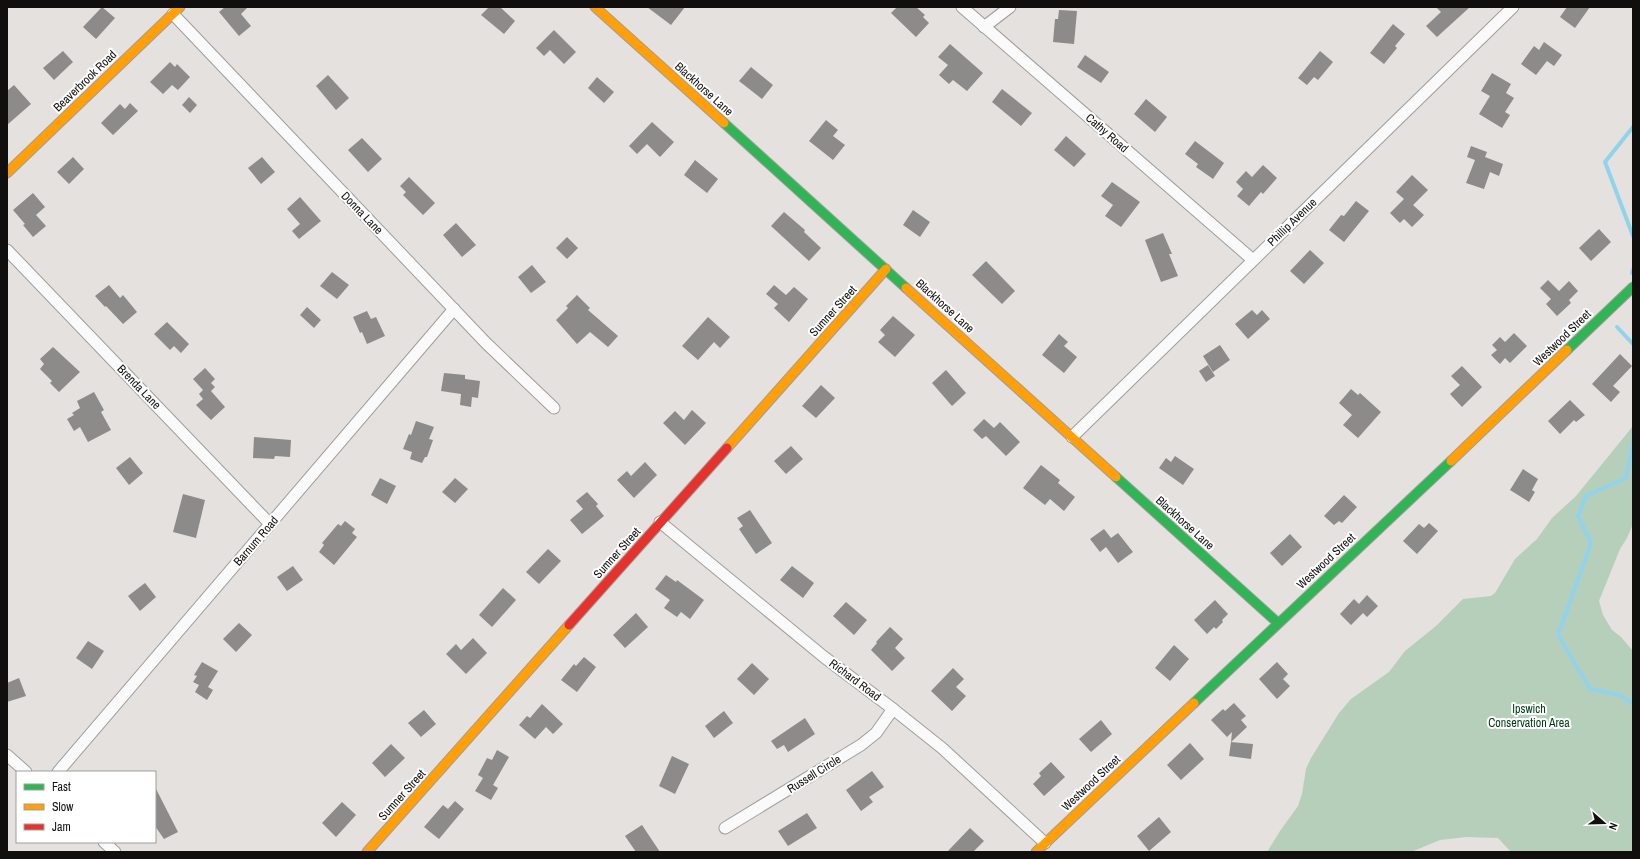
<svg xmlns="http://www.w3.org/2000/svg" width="1640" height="859" viewBox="0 0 1640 859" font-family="'Archivo Narrow',sans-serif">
  <rect width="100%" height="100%" fill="#e4e1de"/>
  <path fill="#b6cfba" d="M1633 426V524L1627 538 1620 549 1599 601 1603 615 1612 630 1621 637 1633 651V852H1511L1498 838 1466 837 1440 840 1411 852H1267L1280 831 1298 806 1302 794 1306 769 1311 758 1339 713 1351 699 1389 672 1405 651 1436 626 1463 599 1491 596 1495 593 1515 559 1537 539 1552 518 1576 496Z"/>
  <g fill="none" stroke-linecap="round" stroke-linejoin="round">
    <g stroke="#92d3ec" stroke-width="4">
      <path d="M1633 127 1605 162 1633 236"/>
      <path d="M1632 273 1633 270"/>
      <path d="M1617 327 1633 344"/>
      <path d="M1633 442 1626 478 1586 496 1578 516 1591 543 1558 635 1590 689 1620 695 1633 704"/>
    </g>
  </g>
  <g fill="#8d8b89">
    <path d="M102 7 115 18 96 39 83 27Z"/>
    <path d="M225 7H248L241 14 251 26 239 36 219 12Z"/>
    <path d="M489 7H500L515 21 504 34 481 15Z"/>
    <path d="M647 7H685L671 25Z"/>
    <path d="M897 7H916L925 15 923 17 929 23 916 37 891 13Z"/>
    <path d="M1436 7H1470L1437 37 1426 26 1441 12Z"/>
    <path d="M1567 7H1590L1575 28 1560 17Z"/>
    <path d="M1059 10 1077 11 1074 44 1053 42 1055 19H1058Z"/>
    <path d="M1393 24 1405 34 1395 46 1397 48 1384 64 1370 53Z"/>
    <path d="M554 30 576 52 564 64 550 50 544 56 536 48Z"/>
    <path d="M1544 42 1562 55 1554 66 1547 61 1536 75 1521 64 1534 46 1539 50Z"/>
    <path d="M950 44 983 73 967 91 953 80 949 84 939 75 948 65 938 57Z"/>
    <path d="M63 51 73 62 54 80 43 68Z"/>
    <path d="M1320 51 1333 62 1318 80 1314 77 1307 85 1298 78Z"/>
    <path d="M1085 55 1109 72 1101 83 1077 67Z"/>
    <path d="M170 62 175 67 177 64 190 77 178 90 172 85 163 94 150 82Z"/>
    <path d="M751 67 773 85 762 99 739 81Z"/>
    <path d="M1492 73 1511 84 1506 93 1514 98 1505 112 1510 115 1502 128 1479 114 1490 96 1481 91Z"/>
    <path d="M328 75 349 98 336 110 316 86Z"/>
    <path d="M597 77 614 92 604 103 588 88Z"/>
    <path d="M14 85 31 104 7 125V91Z"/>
    <path d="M1002 89 1032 113 1021 126 992 102Z"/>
    <path d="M189 97 197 105 190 113 182 105Z"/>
    <path d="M1146 99 1167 117 1155 132 1134 114Z"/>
    <path d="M130 103 138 111 113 135 101 123 120 104 125 109Z"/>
    <path d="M826 120 838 130 833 136 845 145 833 160 809 141Z"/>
    <path d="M652 122 674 142 660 157 647 144 637 154 629 146Z"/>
    <path d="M1066 136 1086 154 1074 167 1054 150Z"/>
    <path d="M362 138 382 159 368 172 348 150Z"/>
    <path d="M1195 141 1224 163 1213 179 1196 167 1198 164 1185 154Z"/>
    <path d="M1471 146 1487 152 1485 157 1503 164 1499 176 1490 172 1484 189 1466 183 1475 160 1467 157Z"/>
    <path d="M73 157 84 169 69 184 57 172Z"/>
    <path d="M262 157 275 172 261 184 248 168Z"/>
    <path d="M695 160 718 179 707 193 684 175Z"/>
    <path d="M1263 165 1277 178 1263 194 1261 192 1249 206 1237 196 1243 189 1236 182 1246 171 1252 177Z"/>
    <path d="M1412 175 1428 190 1413 205 1424 215 1412 227 1404 219 1400 223 1390 213 1404 199 1396 192Z"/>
    <path d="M409 177 435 203 423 215 403 195 406 192 400 186Z"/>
    <path d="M1112 182 1140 202 1121 227 1105 216 1113 205 1101 196Z"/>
    <path d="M33 193 45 207 36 215 46 226 33 237 23 225 25 224 13 210Z"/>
    <path d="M300 197 321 221 299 239 292 231 300 224 287 209Z"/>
    <path d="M1356 201 1369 211 1344 242 1329 230 1341 215 1344 216Z"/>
    <path d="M913 210 930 222 920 237 903 225Z"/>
    <path d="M784 212 805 230 804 232 821 248 809 261 771 226Z"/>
    <path d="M456 223 476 245 462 257 443 235Z"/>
    <path d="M1599 229 1611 242 1591 261 1579 248Z"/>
    <path d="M1163 233 1172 254H1169L1178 276 1161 282 1145 240Z"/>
    <path d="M567 237 578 248 567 259 556 248Z"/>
    <path d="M1310 250 1324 263 1304 284 1290 271Z"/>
    <path d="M986 261 1015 291 1002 304 972 275Z"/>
    <path d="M532 265 546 282 531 293 518 277Z"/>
    <path d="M332 272 349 285 337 299 320 286Z"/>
    <path d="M1548 280 1559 291 1569 281 1578 291 1569 300 1571 303 1557 316 1546 304 1551 299 1540 288Z"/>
    <path d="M109 285 120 298 123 295 137 312 123 324 106 306 105 307 95 296Z"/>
    <path d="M774 285 786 295 794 287 808 299 789 322 774 308 778 304 766 294Z"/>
    <path d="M577 295 590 308 588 310 618 336 608 347 590 332 577 344 556 320 568 308 566 306Z"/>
    <path d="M307 307 321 320 314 328 300 315Z"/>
    <path d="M1252 310 1257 315 1262 310 1270 319 1248 339 1235 324Z"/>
    <path d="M367 311 371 319 376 317 385 336 367 344 362 332 360 333 353 317Z"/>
    <path d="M893 316 915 335 895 357 878 342 885 335 880 330Z"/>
    <path d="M708 317 730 337 720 348 714 342 698 360 682 346Z"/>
    <path d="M167 322 189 344 181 353 174 346 170 350 154 334Z"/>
    <path d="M1514 333 1527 346 1510 363 1505 358 1500 364 1491 355 1497 350 1492 345 1500 337 1505 342Z"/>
    <path d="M1059 334 1068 342 1064 346 1077 357 1064 373 1042 355Z"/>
    <path d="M1220 345 1230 360 1213 372 1203 356Z"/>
    <path d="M53 347 80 372 59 392 50 383 52 381 40 369 44 364 40 359Z"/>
    <path d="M1620 354 1632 366 1613 386 1620 392 1611 402 1592 384Z"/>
    <path d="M1208 365 1215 376 1206 382 1199 371Z"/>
    <path d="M1462 366 1482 387 1462 407 1450 394 1460 385 1451 376Z"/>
    <path d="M205 368 215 379 211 383 215 387 211 391 225 407 211 420 196 405 203 399 199 394 203 390 193 379Z"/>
    <path d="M946 370 966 393 952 406 932 383Z"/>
    <path d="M444 373 465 375V379L480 381 478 398 472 397 471 407 460 405 461 394 441 391Z"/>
    <path d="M821 385 835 398 816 418 802 406Z"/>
    <path d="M1351 389 1358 395 1360 393 1381 412 1358 438 1343 425 1352 415 1339 403Z"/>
    <path d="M94 392 104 410 101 412 111 430 88 442 80 427 74 431 67 419 74 415 72 413 80 408 77 401Z"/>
    <path d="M1570 400 1585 415 1576 422 1574 420 1560 434 1548 421Z"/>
    <path d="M692 410 706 423 685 445 663 423 675 411 684 420Z"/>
    <path d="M984 419 994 428 1000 422 1020 442 1006 456 986 436 982 439 973 430Z"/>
    <path d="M416 421 434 427 429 439 433 440 427 457H425L422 463 410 459 412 452 403 449 409 434 411 435Z"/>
    <path d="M254 437 291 440 290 457 275 456 274 459 253 458Z"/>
    <path d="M791 446 803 459 786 474 774 461Z"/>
    <path d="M1175 456 1194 469 1183 485 1159 468 1166 458 1171 462Z"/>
    <path d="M130 457 143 473 129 485 116 468Z"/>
    <path d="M645 462 657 475 634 498 617 480 627 471 631 476Z"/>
    <path d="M1041 465 1060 480 1058 483 1075 497 1064 511 1050 499 1045 505 1023 488Z"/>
    <path d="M1523 469 1538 479 1532 490 1535 492 1529 502 1510 490Z"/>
    <path d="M380 478 396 486 387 504 371 495Z"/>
    <path d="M455 478 468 489 455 503 442 492Z"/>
    <path d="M587 492 598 504 596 506 604 516 582 534 570 520 583 509 576 501Z"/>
    <path d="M183 494 205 500 196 538 173 532Z"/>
    <path d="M1344 495 1357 507 1342 523 1339 521 1334 525 1324 516Z"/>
    <path d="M750 510 772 543 756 554 739 529 743 526 737 518Z"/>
    <path d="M345 521 355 529 352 533 357 537 334 565 319 552 324 545 322 543 338 524 341 526Z"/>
    <path d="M1429 523 1438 531 1417 554 1403 541 1419 524 1424 528Z"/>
    <path d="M1104 529 1111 538 1118 533 1133 552 1118 563 1106 547 1100 552 1090 539Z"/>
    <path d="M1290 534 1302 547 1282 566 1270 553Z"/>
    <path d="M548 549 561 561 539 584 526 572Z"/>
    <path d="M293 566 303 580 287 591 277 577Z"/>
    <path d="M792 566 814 583 803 598 780 580Z"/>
    <path d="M666 575 676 582 677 580 704 600 690 619 681 612 677 617 664 608 670 600 655 589Z"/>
    <path d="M145 583 156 597 140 611 128 596Z"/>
    <path d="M503 588 516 600 492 627 479 615Z"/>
    <path d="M1367 595 1378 606 1367 617 1363 613 1351 625 1340 614 1354 599 1359 604Z"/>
    <path d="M1215 600 1228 614 1222 620 1223 622 1216 629 1214 627 1207 634 1194 620Z"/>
    <path d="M846 602 867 620 854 635 833 616Z"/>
    <path d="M636 613 648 627 625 648 613 635Z"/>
    <path d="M239 623 252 635 236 652 223 639Z"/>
    <path d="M890 627 903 639 895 648 905 658 892 671 871 650 877 643 876 642Z"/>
    <path d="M473 638 487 653 466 674 446 654 456 644 461 650Z"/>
    <path d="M88 641 104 651 92 669 76 658Z"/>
    <path d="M1174 645 1189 659 1170 681 1155 668Z"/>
    <path d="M584 657 596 667 577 692 561 680 574 664 576 666Z"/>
    <path d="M202 662 218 671 208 687 213 690 207 700 195 692 199 685 193 682 197 676 194 675Z"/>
    <path d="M1277 662 1288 674 1283 679 1290 686 1277 699 1259 679Z"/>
    <path d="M752 663 769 679 754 695 737 679Z"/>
    <path d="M953 668 964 679 956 687 966 696 952 711 931 691Z"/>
    <path d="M19 678 26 696 7 702V683Z"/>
    <path d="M1234 703 1246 716 1241 720 1247 727 1231 742 1232 732 1227 737 1211 720 1223 709 1225 711Z"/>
    <path d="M542 704 563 724 553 734 546 727 535 739 519 725 527 716 530 718Z"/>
    <path d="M424 710 436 724 421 737 408 723Z"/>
    <path d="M724 711 733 723 714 738 705 726Z"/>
    <path d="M805 718 815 734 788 752 784 745 777 749 771 741Z"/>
    <path d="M1101 720 1112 734 1091 752 1079 739Z"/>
    <path d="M1231 742 1253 744 1251 759 1229 756Z"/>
    <path d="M1190 743 1204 759 1181 780 1167 765Z"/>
    <path d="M391 744 405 758 385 777 372 763Z"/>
    <path d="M497 750 509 757 493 785 498 788 491 800 475 791 483 778 478 775 487 758 492 760Z"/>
    <path d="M672 756 689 764 675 794 659 786Z"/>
    <path d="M1051 762 1065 777 1044 796 1033 784 1041 776 1039 773Z"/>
    <path d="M872 771 884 787 869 797 873 802 861 811 846 790Z"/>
    <path d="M155 787 178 832 164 839 155 826Z"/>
    <path d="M455 801 464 809 439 839 424 827 443 805 448 809Z"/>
    <path d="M342 802 356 815 336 837 322 823Z"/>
    <path d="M807 813 817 828 788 846 778 831Z"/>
    <path d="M1159 817 1171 832 1149 851 1137 836Z"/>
    <path d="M642 825 660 852H636L625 836Z"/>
    <path d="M970 828 984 841 973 852H947Z"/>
  </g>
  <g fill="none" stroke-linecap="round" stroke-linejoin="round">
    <g stroke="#a09d9b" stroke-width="13">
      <g id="street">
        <path d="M962 7 1253 260"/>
        <path d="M173 14 486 343 554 408"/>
        <path d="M984 27 1010 7"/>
        <path d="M7 250 270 524"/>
        <path d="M1072 437 1513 7"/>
        <path d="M660 522 824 657 893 709 942 748 1045 843"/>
        <path d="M7 755 26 772"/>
        <path d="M58 772 454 309"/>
        <path d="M725 828 861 745 876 733 893 709"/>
        <path d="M104 842 115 852"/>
      </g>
    </g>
    <g stroke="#a09d9b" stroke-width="11">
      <g id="fast">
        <path d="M724 123 906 288"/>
        <path d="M1567 350 1633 287"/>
        <path d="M1116 477 1278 623"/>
        <path d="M1194 703 1451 461"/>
      </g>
    </g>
    <g stroke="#a09d9b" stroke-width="11">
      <g id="slow">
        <path d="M595 7 724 123"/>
        <path d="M7 173 180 7"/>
        <path d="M906 288 1116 477"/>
        <path d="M727 448 886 269"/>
        <path d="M1451 461 1567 350"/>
        <path d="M367 852 569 625"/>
        <path d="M1036 852 1194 703"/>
      </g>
    </g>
    <g stroke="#a09d9b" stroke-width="11">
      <path id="jam" d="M569 625 727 448"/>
    </g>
    <use href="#street" stroke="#fbfafa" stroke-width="11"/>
    <use href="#fast" stroke="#30b455" stroke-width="9"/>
    <use href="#slow" stroke="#ff9f0a" stroke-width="9"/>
    <use href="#jam" stroke="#e5322d" stroke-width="9"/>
  </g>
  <g text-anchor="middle" stroke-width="4" stroke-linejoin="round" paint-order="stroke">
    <g font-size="12" fill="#110f0d" stroke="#fff">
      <text transform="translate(85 81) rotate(-44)" y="4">Beaverbrook Road</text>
      <text transform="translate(704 89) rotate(42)" y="4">Blackhorse Lane</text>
      <text transform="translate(1107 133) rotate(41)" y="4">Cathy Road</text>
      <text transform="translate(362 213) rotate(46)" y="4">Donna Lane</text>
      <text transform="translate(1292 222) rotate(-44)" y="4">Phillip Avenue</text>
      <text transform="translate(945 306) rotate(42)" y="4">Blackhorse Lane</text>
      <text transform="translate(833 311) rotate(-48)" y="4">Sumner Street</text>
      <text transform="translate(1562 338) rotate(-44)" y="4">Westwood Street</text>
      <text transform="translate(139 387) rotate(46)" y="4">Brenda Lane</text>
      <text transform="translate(1185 523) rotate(42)" y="4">Blackhorse Lane</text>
      <text transform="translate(256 541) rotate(-49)" y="4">Barnum Road</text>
      <text transform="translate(617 553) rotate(-48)" y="4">Sumner Street</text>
      <text transform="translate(1326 561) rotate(-43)" y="4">Westwood Street</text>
      <text transform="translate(855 680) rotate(37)" y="4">Richard Road</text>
      <text transform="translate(814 774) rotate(-32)" y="4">Russell Circle</text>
      <text transform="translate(1091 783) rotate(-43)" y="4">Westwood Street</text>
      <text transform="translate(402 795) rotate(-48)" y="4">Sumner Street</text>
    </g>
    <g font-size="12" fill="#003716" stroke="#fff">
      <text x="1529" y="713">Ipswich<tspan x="1529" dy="14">Conservation Area</tspan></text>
    </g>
  </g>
  <rect width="1640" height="859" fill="none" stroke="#110f0d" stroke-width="16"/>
  <rect x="16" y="771" width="140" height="72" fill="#ffffff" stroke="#a09f9e"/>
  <rect x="24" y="784" width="20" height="6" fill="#30b455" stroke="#a09f9e"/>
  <text x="52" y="791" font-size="12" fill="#110f0d">Fast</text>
  <rect x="24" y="804" width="20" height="6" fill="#ff9f0a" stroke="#a09f9e"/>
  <text x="52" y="811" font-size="12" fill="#110f0d">Slow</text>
  <rect x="24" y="824" width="20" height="6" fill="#e5322d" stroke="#a09f9e"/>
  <text x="52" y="831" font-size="12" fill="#110f0d">Jam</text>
  <g transform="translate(1604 823) rotate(110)" stroke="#ffffff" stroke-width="3" paint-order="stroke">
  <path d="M0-3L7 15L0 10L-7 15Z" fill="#110f0d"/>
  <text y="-6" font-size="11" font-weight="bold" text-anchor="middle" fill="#110f0d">N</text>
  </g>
</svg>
